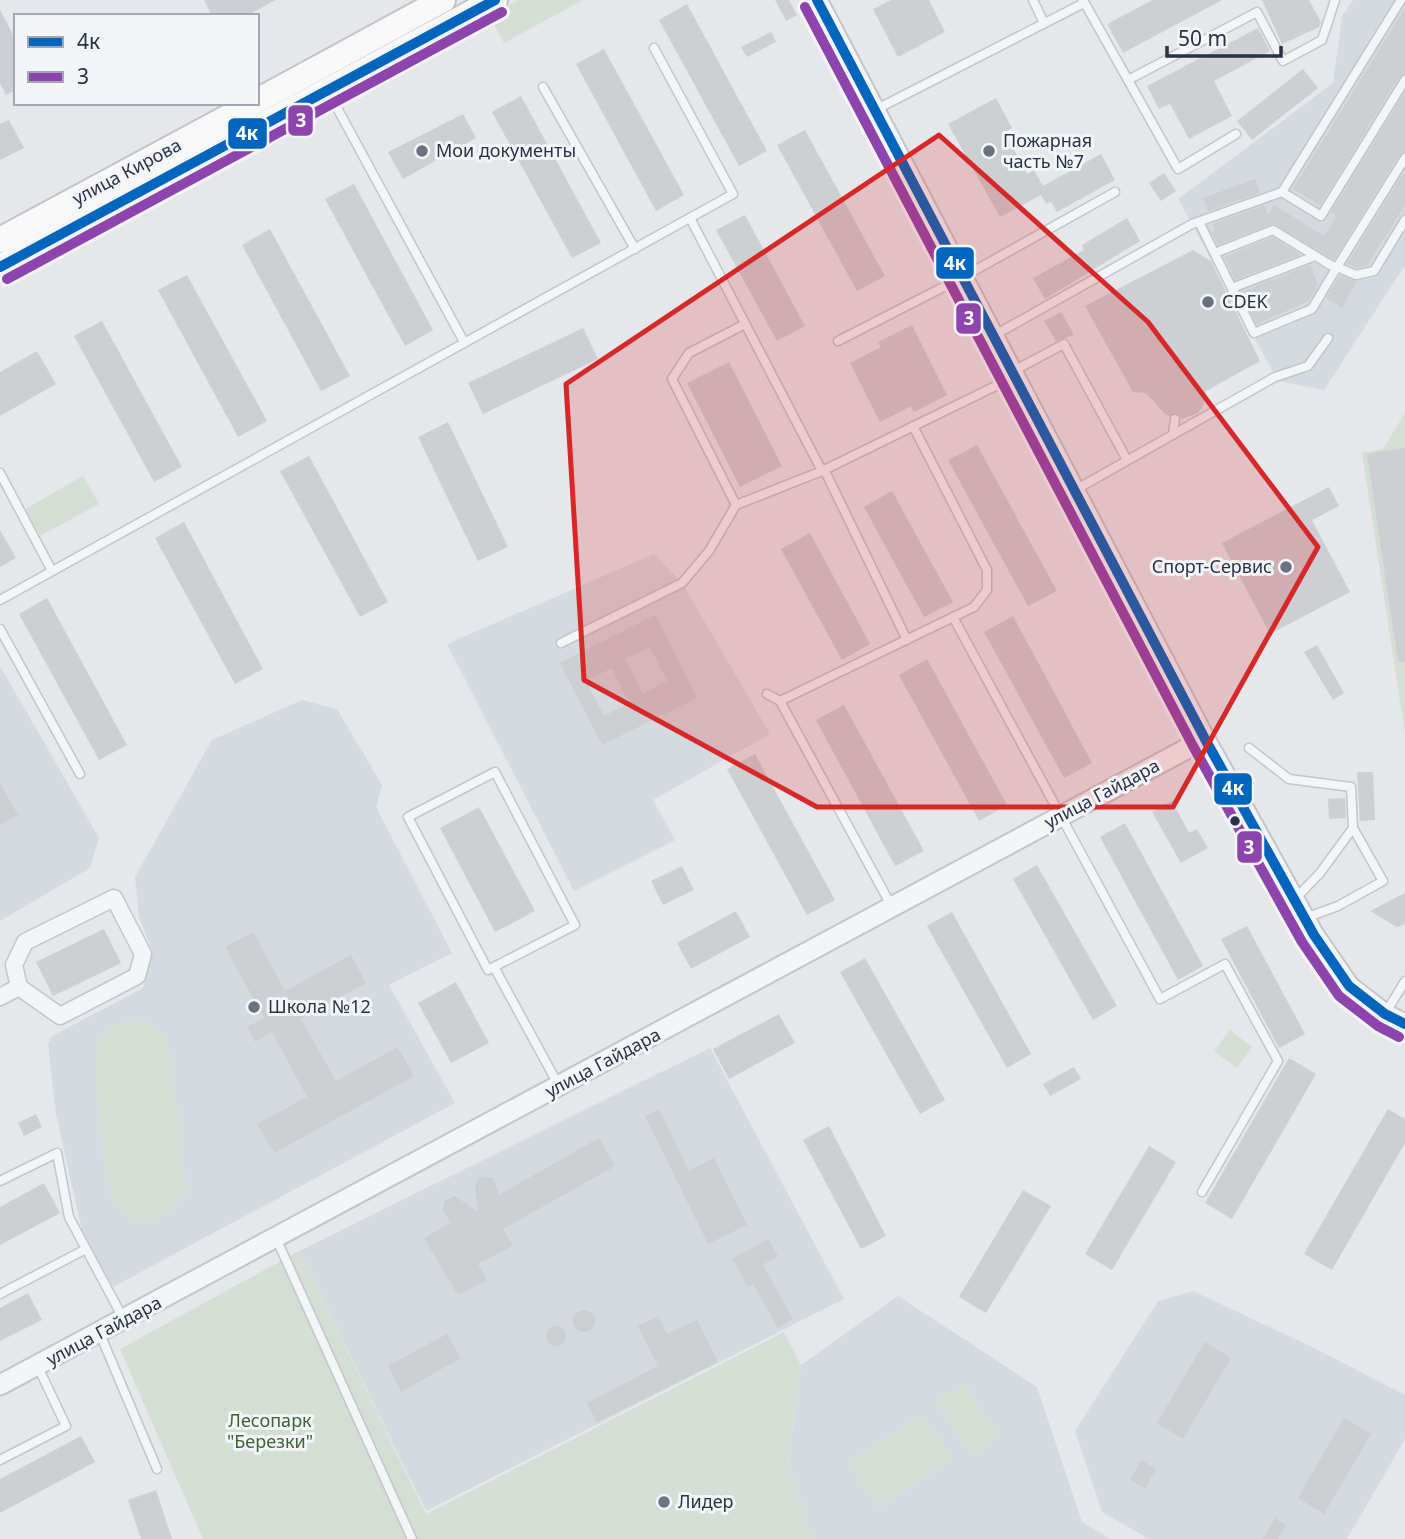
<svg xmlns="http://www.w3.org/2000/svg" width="1405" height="1539" viewBox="0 0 1405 1539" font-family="'Noto Sans',sans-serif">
  <rect width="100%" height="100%" fill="#e5e7ea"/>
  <g fill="#d5dae0">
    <path d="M1353 0H1405V265L1324 390 1278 381 1178 199 1333 83 1342 17Z"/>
    <path d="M654 554 682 583 770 734 653 800 675 840 574 891 447 644Z"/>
    <path d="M0 666 99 838 90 868 0 921Z"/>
    <path d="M302 700 337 709 382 785 376 807 452 953 389 985 455 1103 113 1287 82 1231 56 1114 48 1044 52 1036 143 988 152 950 139 917 135 877 212 740Z"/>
    <path d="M710 1048 844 1299 426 1511 299 1251Z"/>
    <path d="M1193 1291 1314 1348 1405 1395V1439L1347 1539H1149L1102 1512 1075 1431 1158 1301Z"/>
    <path d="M898 1296 1037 1387 1082 1522 1111 1539H812L788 1464 801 1365Z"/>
  </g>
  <g fill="#d5ded5">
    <path d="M519 0H583L504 43 489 16Z"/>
    <path d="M1405 413V734L1362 453 1383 449Z"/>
    <path d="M83 476 99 504 40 536 25 509Z"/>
    <path d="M124 1021C152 1021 163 1023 170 1052L187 1189C176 1222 129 1236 112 1198 103 1178 90 1058 99 1040 104 1029 114 1025 124 1021Z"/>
    <path d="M1230 1030 1252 1047 1237 1068 1214 1051Z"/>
    <path d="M299 1251 426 1514 784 1332 801 1365 788 1463 812 1539H203L120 1349Z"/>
    <path d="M965 1383 999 1437 971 1455 936 1401Z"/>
    <path d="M924 1414 953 1459 878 1508 848 1462Z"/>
  </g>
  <g fill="#cdcfd2" fill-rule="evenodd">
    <path d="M204 0H276L246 16H212Z"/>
    <path d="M775 0H789L797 15 786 21Z"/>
    <path d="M891 0H929L945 32 898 57 873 9Z"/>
    <path d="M1153 0H1222L1123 53 1107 24Z"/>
    <path d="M1262 0H1309L1321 22 1319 27 1282 44Z"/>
    <path d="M687 4 767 151 739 166 659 20Z"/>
    <path d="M1405 8V74L1399 77 1320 205 1293 189Z"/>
    <path d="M0 10 16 40V90L6 95 0 83Z"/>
    <path d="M1258 28 1270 51 1214 81 1232 116 1189 139 1170 104 1159 109 1147 86Z"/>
    <path d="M771 32 776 42 747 57 741 47Z"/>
    <path d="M604 49 684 195 656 211 576 64Z"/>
    <path d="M1303 69 1318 88 1252 140 1237 121Z"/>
    <path d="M1405 92V152L1399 155 1334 260 1274 224 1218 245 1212 232 1215 231 1213 224 1264 205 1268 215 1274 205 1324 236 1337 216 1331 212Z"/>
    <path d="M521 96 601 243 572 258 492 112Z"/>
    <path d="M996 98 1012 128 1005 132 1027 174 1034 170 1043 186 1101 154 1115 180 1057 212 1051 202 1046 204 1041 195 1000 217 948 124Z"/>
    <path d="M463 114 476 138 403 179 388 152Z"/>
    <path d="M9 120 24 148 0 160V124Z"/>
    <path d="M805 130 885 276 857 291 777 145Z"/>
    <path d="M1405 170V205L1367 266 1357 268 1347 264Z"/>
    <path d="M1164 173 1176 191 1161 201 1149 183Z"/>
    <path d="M1255 179 1260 193 1208 211 1203 198Z"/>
    <path d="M354 184 433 330 405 346 325 199Z"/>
    <path d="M745 215 805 326 777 341 716 230Z"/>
    <path d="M1127 218 1140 241 1045 299 1033 278 1084 250 1082 245Z"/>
    <path d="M270 229 350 376 321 391 242 245Z"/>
    <path d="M1272 237 1301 255 1235 280 1224 257Z"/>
    <path d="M1193 250 1211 261 1260 361 1206 391 1203 406 1198 413 1182 419 1177 413 1169 416 1164 413 1146 393 1133 392 1085 306Z"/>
    <path d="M1310 265 1318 285 1309 301 1257 324 1241 292Z"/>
    <path d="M187 275 267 421 238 437 158 290Z"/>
    <path d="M1340 275 1357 281 1342 308 1326 298Z"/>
    <path d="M1061 312 1074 335 1056 341 1044 321Z"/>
    <path d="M102 321 182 467 154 482 74 336Z"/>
    <path d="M912 325 947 395 914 412 911 406 880 422 850 363 881 347 878 342Z"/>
    <path d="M583 328 598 359 483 414 468 383Z"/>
    <path d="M37 351 56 384 0 416V372Z"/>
    <path d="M729 362 782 466 740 487 687 383Z"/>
    <path d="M448 422 508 547 478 561 418 437Z"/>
    <path d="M977 445 1057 591 1028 606 948 460Z"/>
    <path d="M1405 448V662H1398L1367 454Z"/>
    <path d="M309 456 388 602 360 617 280 471Z"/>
    <path d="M1329 487 1339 506 1312 520 1350 592 1270 634 1222 543Z"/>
    <path d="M892 491 953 602 924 617 864 507Z"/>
    <path d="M184 522 263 669 235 684 155 538Z"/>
    <path d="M0 530 16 558 0 567Z"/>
    <path d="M810 533 870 644 842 660 781 549Z"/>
    <path d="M47 598 127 745 99 760 19 614Z"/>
    <path d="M655 615 697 698 602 745 560 663ZM650 647 667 681 643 694 625 659ZM612 668 629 703 604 716 586 681Z"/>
    <path d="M1013 616 1092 763 1064 778 984 632Z"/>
    <path d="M1317 645 1344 693 1333 700 1304 652Z"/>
    <path d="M927 659 1007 805 979 821 899 675Z"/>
    <path d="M844 705 924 851 895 866 816 720Z"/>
    <path d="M755 754 835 900 807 915 727 769Z"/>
    <path d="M1357 772H1373L1375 820 1360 821Z"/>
    <path d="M0 783 18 815 0 825Z"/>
    <path d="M1345 798 1346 818 1329 819 1328 799Z"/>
    <path d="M1172 801 1189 833 1197 829 1208 848 1181 863 1152 812Z"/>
    <path d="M479 807 535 911 495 932 440 828Z"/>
    <path d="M1125 823 1203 966 1178 980 1100 837Z"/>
    <path d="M1037 865 1117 1006 1093 1020 1013 879Z"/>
    <path d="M682 866 694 890 663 905 651 881Z"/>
    <path d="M1405 893V924L1397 927 1370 911Z"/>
    <path d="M736 911 750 937 691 969 677 943Z"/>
    <path d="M952 912 1031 1054 1007 1068 927 926Z"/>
    <path d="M1247 926 1305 1034 1279 1048 1221 939Z"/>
    <path d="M104 929 121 963 53 996 36 962Z"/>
    <path d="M253 932 285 991 351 955 366 983 301 1019 336 1081 398 1047 414 1076 274 1153 257 1124 307 1097 272 1032 255 1042 247 1027 264 1018 225 947Z"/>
    <path d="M865 958 945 1100 920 1114 840 972Z"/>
    <path d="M456 982 489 1043 451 1063 418 1003Z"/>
    <path d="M779 1014 795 1043 729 1079 713 1049Z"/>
    <path d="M1289 1058 1316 1074 1232 1219 1205 1203Z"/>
    <path d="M1074 1067 1081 1079 1050 1096 1043 1084Z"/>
    <path d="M659 1109 689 1171 714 1158 747 1225 708 1244 645 1116Z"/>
    <path d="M1388 1109 1405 1119V1143L1332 1270 1304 1254Z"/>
    <path d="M36 1114 42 1127 24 1136 18 1123Z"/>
    <path d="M829 1126 886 1236 861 1249 803 1140Z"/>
    <path d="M599 1138 615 1166 503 1229 513 1246 478 1264 487 1280 458 1295 424 1238 450 1223 443 1209 445 1200 455 1196 478 1212 475 1185 480 1176 493 1178 499 1195Z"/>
    <path d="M1149 1146 1176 1162 1112 1270 1085 1254Z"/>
    <path d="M44 1183 60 1213 0 1245V1207Z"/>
    <path d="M1023 1190 1051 1206 986 1313 959 1297Z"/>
    <path d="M768 1239 778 1256 763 1265 793 1319 778 1328 753 1284 748 1287 732 1259Z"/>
    <path d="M28 1293 42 1320 0 1341V1308Z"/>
    <circle cx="584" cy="1321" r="11"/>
    <path d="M658 1316 667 1334 697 1320 718 1362 597 1422 587 1403 658 1366 638 1326Z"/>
    <circle cx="556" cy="1336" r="10"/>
    <path d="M447 1334 461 1358 401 1392 388 1366Z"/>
    <path d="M1205 1342 1231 1358 1183 1439 1157 1423Z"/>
    <path d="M1344 1418 1371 1434 1324 1514 1298 1498Z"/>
    <path d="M81 1436 95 1462 0 1513V1479Z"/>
    <path d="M1141 1460 1156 1469 1145 1488 1130 1480Z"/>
    <path d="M156 1490 172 1539H141L128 1500Z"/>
    <path d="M1275 1518 1286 1525 1278 1539H1263Z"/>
  </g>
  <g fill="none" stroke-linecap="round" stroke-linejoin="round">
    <g stroke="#c3c5c8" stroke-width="11">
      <g id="service">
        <path d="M1033 0 1044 23"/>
        <path d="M1083 0 1178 169 1236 134"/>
        <path d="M1128 80 1257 12 1283 61 1322 40 1335 0"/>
        <path d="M543 87 635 249"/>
        <path d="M329 93 464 342"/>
        <path d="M875 110 1084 3"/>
        <path d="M1405 158 1337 267 1356 275 1374 271 1405 220"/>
        <path d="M1282 192 1321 216 1405 80"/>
        <path d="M690 218 822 471 1014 377"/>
        <path d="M1199 222 1254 333 1312 309 1337 267 1332 266 1273 230 1215 253"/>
        <path d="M1232 288 1315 256"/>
        <path d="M745 324 689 353 672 379 736 505 822 471"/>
        <path d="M993 336 1192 224 1282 192 1401 0"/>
        <path d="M838 341 963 277 1115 192"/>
        <path d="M1013 371 1064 344 1127 460"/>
        <path d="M1173 434 1175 419"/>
        <path d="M824 469 907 640"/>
        <path d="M0 473 52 571"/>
        <path d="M1075 490 1275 377 1308 366 1328 338"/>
        <path d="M0 600 733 194 654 48"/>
        <path d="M953 617 1160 999 1225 964 1278 1061 1202 1192"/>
        <path d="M0 629 80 774"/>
        <path d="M561 643 682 583 709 551 736 505"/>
        <path d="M767 694 780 701 974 607 987 590V570L913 426"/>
        <path d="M780 701 892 907"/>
        <path d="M1249 748 1289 779 1351 787 1353 828 1320 873 1295 899"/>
        <path d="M495 772 575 925 488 970 408 817Z"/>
        <path d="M1305 918 1338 906 1383 881 1353 828"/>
        <path d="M494 967 559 1086"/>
        <path d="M1385 1014 1405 981"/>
        <path d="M0 1181 57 1153 69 1217 123 1318"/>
        <path d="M276 1238 412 1539"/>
        <path d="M0 1294 86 1249"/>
        <path d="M100 1334 157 1469"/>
        <path d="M0 1460 66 1426 38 1367"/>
      </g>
    </g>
    <g stroke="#c3c5c8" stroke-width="19">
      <g id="minor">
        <path d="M114 898 143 954 137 976 60 1016 19 987 14 965 25 942Z"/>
        <path d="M0 997 19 987"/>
      </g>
    </g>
    <g stroke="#c3c5c8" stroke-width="23">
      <g id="tertiary">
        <path d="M817 0 1205 739 1314 935 1349 986 1385 1014 1405 1024"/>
        <path d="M0 1385 1205 739"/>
      </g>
    </g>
    <g stroke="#c1c4c8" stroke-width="28">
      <g id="primary">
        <path d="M257 101 443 0"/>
        <path d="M0 240 254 103"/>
        <path d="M0 267 495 0"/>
      </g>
    </g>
    <use href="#service" stroke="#f4f5f7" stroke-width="8"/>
    <use href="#minor" stroke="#f4f5f7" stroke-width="16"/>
    <use href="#tertiary" stroke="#f4f5f7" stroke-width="19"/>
    <use href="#primary" stroke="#f8f8f8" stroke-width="24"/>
    <g stroke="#f3f5f9" stroke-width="16">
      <g id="bus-1">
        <path d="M817 0 1205 739 1314 935 1349 986 1385 1014 1405 1024"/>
        <path d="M0 267 495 0"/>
      </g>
    </g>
    <g stroke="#f3f5f9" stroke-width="16">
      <g id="bus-2">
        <path d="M805 7 1193 746 1302 942 1339 996 1378 1026 1399 1037"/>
        <path d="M7 279 502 12"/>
      </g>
    </g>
    <use href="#bus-1" stroke="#0065bd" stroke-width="10"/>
    <use href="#bus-2" stroke="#8e44ad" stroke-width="10"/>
  </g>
  <path fill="#d62828" fill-opacity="0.2" stroke="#d62828" stroke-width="5" stroke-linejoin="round" d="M939 135 1148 322 1318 547 1173 807H817L584 680 566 384Z"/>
  <g fill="#6b727f" stroke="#f3f5f9" stroke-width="2.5">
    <circle cx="422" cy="151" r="7"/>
    <circle cx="989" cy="151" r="7"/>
    <circle cx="1208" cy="302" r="7"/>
    <circle cx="1286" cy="567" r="7"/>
    <circle cx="254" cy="1007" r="7"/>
    <circle cx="664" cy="1502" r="7"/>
  </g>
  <circle fill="#293346" stroke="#f3f5f9" stroke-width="2.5" cx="1235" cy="821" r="6"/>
  <g text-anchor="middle" stroke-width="6" stroke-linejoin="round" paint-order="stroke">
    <g font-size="18" fill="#293346" stroke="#f3f5f9" text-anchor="start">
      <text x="1003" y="147">Пожарная<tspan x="1003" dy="21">часть №7</tspan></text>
      <text x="436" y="157">Мои документы</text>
      <text x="1222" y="308">CDEK</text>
      <text x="1272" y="573" text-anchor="end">Спорт-Сервис</text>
      <text x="268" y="1013">Школа №12</text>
      <text x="678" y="1508">Лидер</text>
    </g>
    <g font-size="18" fill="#293346" stroke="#f3f5f9">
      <text transform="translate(127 172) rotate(-28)" y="6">улица Кирова</text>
      <text transform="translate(1102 794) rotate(-28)" y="6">улица Гайдара</text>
      <text transform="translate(603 1063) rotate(-28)" y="6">улица Гайдара</text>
      <text transform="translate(104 1331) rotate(-28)" y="6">улица Гайдара</text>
    </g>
    <g font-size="18" fill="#3d6335" stroke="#f3f5f9">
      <text x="270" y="1427">Лесопарк<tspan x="270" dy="21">"Березки"</tspan></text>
    </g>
  </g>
  <g stroke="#f3f5f9" stroke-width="2.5">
    <rect x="287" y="104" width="27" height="33" rx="7" fill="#8e44ad"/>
    <rect x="227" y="117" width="41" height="33" rx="7" fill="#0065bd"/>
    <rect x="935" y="246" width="40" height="34" rx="7" fill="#0065bd"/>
    <rect x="955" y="302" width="27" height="33" rx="7" fill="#8e44ad"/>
    <rect x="1213" y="772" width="40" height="34" rx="7" fill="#0065bd"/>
    <rect x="1236" y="830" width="27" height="34" rx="7" fill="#8e44ad"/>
  </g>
  <g font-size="19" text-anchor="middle" font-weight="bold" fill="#fff">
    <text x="301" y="127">3</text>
    <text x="247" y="140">4к</text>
    <text x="955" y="270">4к</text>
    <text x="969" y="325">3</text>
    <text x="1233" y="795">4к</text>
    <text x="1249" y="854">3</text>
  </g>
  <rect x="14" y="14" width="245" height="91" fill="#f3f5f9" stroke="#a2a7b1" stroke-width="2"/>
  <rect x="28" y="37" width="35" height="10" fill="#0065bd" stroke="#a2a7b1" stroke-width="2"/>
  <text x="77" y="49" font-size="21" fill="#293346">4к</text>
  <rect x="28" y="72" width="35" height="10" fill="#8e44ad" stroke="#a2a7b1" stroke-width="2"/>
  <text x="77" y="84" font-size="21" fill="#293346">3</text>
  <path d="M1167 46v10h114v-10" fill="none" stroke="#293346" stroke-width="3.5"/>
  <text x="1178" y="46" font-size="21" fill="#293346" stroke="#f3f5f9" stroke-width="5" paint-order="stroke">50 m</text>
</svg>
